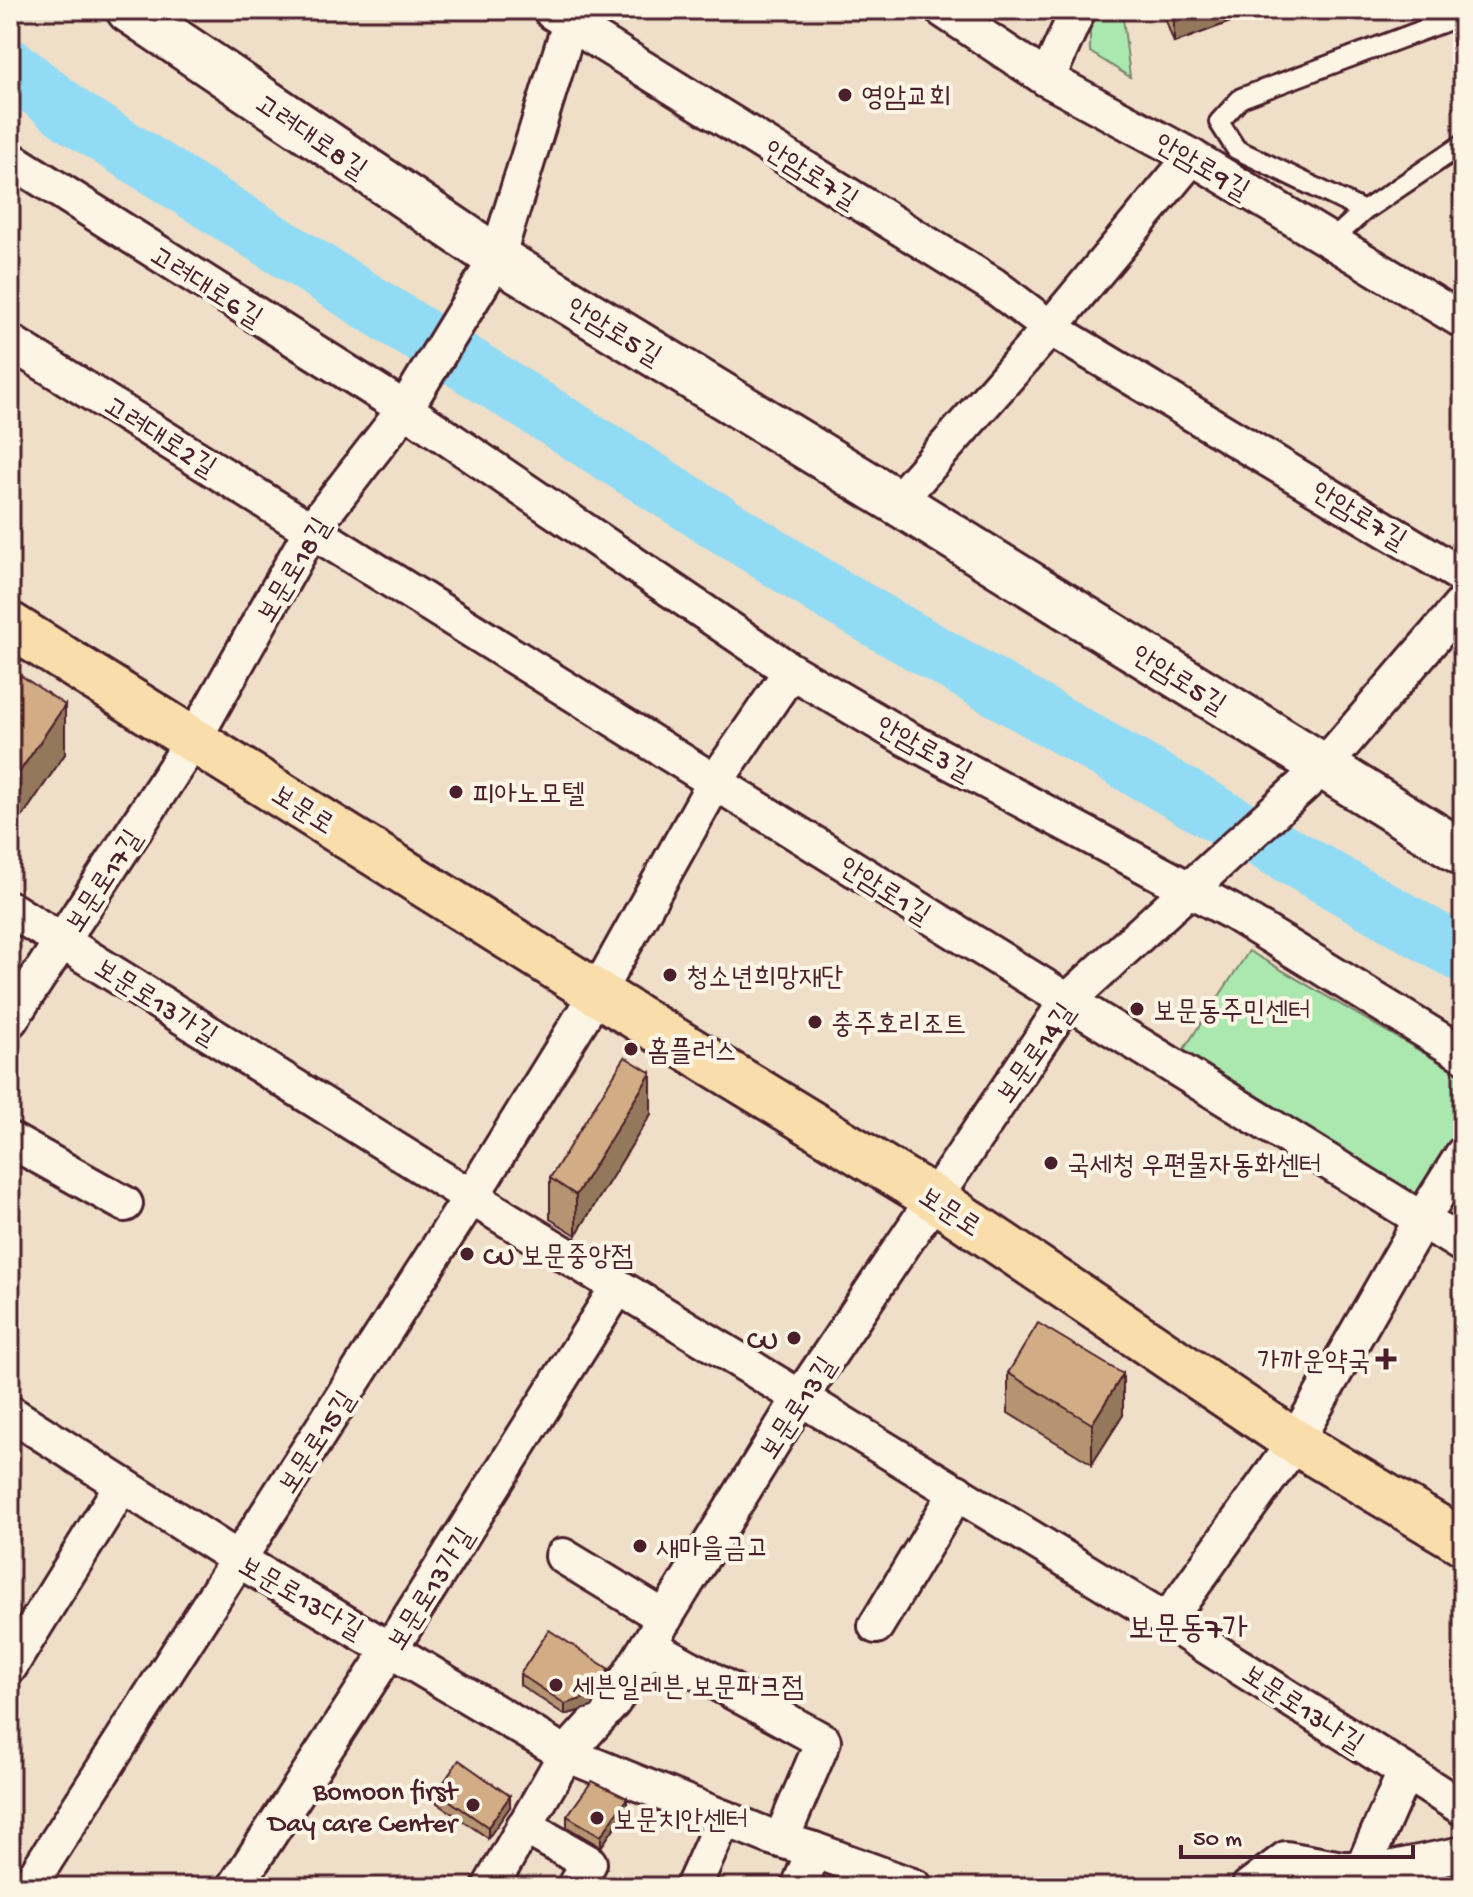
<svg xmlns="http://www.w3.org/2000/svg" width="1473" height="1897" viewBox="0 0 1473 1897" font-family="'Gochi Hand','Poor Story',sans-serif">
  <rect width="100%" height="100%" fill="#efdfc8"/>
  <filter id="ink" filterUnits="userSpaceOnUse"><feTurbulence type="fractalNoise" baseFrequency=".0125" numOctaves="2"/><feDisplacementMap in="SourceGraphic" scale="16" xChannelSelector="R" yChannelSelector="G"/><feConvolveMatrix kernelMatrix="1 2 1 2 8 2 1 2 1" color-interpolation-filters="sRGB"/></filter>
  <g filter="url(#ink)">
    <g fill="#aae8af" stroke="#7a846d" stroke-width="2">
      <path d="M1097 10H1122L1130 77 1090 52V25Z"/>
      <path d="M1249 951 1463 1076V1121L1419 1200 1180 1055Z"/>
    </g>
    <g fill="none" stroke-linecap="round" stroke-linejoin="round">
      <path stroke="#92dbf4" stroke-width="56" d="M10 66 73 116 837 597 1463 955"/>
      <g stroke="#4a1f2b" stroke-width="24">
        <g id="service">
          <path d="M1364 211 1236 149 1219 122 1241 98 1463 15"/>
          <path d="M1331 241 1364 211 1463 144"/>
        </g>
      </g>
      <g stroke="#4a1f2b" stroke-width="40">
        <g id="minor">
          <path d="M943 10 1047 79 1192 157 1463 321"/>
          <path d="M552 12 993 285 1050 328 1463 576"/>
          <path d="M1047 79 1078 10"/>
          <path d="M10 159 405 409 791 671 902 736 1232 912 1463 1054"/>
          <path d="M10 342 880 885 1463 1245"/>
          <path d="M897 502 1050 328 1192 157"/>
          <path d="M10 909 471 1197 1167 1621 1463 1808"/>
          <path d="M10 1020 194 739 312 529 405 409 497 258 570 23 569 10"/>
          <path d="M10 1140 125 1204"/>
          <path d="M10 1413 249 1566 566 1754 771 1837 814 1850 915 1887"/>
          <path d="M563 1556 665 1618"/>
          <path d="M1167 1621 1295 1442 1422 1219 1463 1154"/>
          <path d="M876 1626 957 1492"/>
          <path d="M648 1645 823 1741 781 1840"/>
          <path d="M10 1666 122 1485"/>
          <path d="M524 1826 589 1863 575 1887"/>
          <path d="M1363 1868 1405 1772"/>
          <path d="M28 1887 471 1197 597 993 715 782 791 671"/>
          <path d="M235 1887 391 1648 618 1287"/>
          <path d="M490 1887 566 1754 613 1702 800 1398 1067 1001 1323 767 1463 603"/>
          <path d="M693 1887 724 1818"/>
          <path d="M799 1887 814 1850"/>
          <path d="M1249 1887 1286 1859 1342 1869H1389L1463 1854"/>
        </g>
      </g>
      <g stroke="#4a1f2b" stroke-width="50">
        <path id="secondary" d="M129 10 497 258 897 502 1463 853"/>
      </g>
      <g stroke="#4a1f2b" stroke-width="50">
        <path id="primary" d="M10 625 597 993 935 1199 1295 1442 1463 1542"/>
      </g>
      <use href="#service" stroke="#fcf5e5" stroke-width="18"/>
      <use href="#minor" stroke="#fcf5e5" stroke-width="34"/>
      <use href="#secondary" stroke="#fcf5e5" stroke-width="44"/>
      <use href="#primary" stroke="#f9deab" stroke-width="44"/>
    </g>
    <g fill="#b59472" stroke="#4a1f2b" stroke-width="2">
      <path d="M1162 10H1262L1174 43Z"/>
      <path d="M1463 149V219L1453 194V153Z"/>
      <path d="M10 690 65 754 16 826 10 821Z"/>
      <path d="M651 1114 576 1235 550 1219V1178Z"/>
      <path d="M1008 1373 1123 1415 1092 1464 1008 1413Z"/>
      <path d="M520 1674 609 1681 592 1707 565 1715 520 1685Z"/>
      <path d="M437 1792 510 1807 488 1838 437 1803Z"/>
      <path d="M627 1809 601 1847 567 1827V1816Z"/>
    </g>
    <g fill="#93785c" stroke="#4a1f2b" stroke-width="2">
      <path d="M1174 10H1262L1174 43Z"/>
      <path d="M65 705V754L16 826V777Z"/>
      <path d="M651 1073V1114L576 1235V1195Z"/>
      <path d="M1123 1374V1415L1092 1464V1424Z"/>
      <path d="M609 1669V1681L592 1707 565 1715V1704Z"/>
      <path d="M510 1796V1807L488 1838V1827Z"/>
      <path d="M627 1798V1809L601 1847V1836Z"/>
    </g>
    <g fill="#d2ac84" stroke="#4a1f2b" stroke-width="2">
      <path d="M1463 149V178L1453 153Z"/>
      <path d="M20 675 65 705 16 777 10 773V690Z"/>
      <path d="M625 1057 651 1073 576 1195 550 1178Z"/>
      <path d="M1038 1323 1123 1374 1092 1424 1008 1373Z"/>
      <path d="M549 1630 609 1669 592 1696 565 1704 520 1674Z"/>
      <path d="M459 1760 510 1796 488 1827 437 1792Z"/>
      <path d="M592 1781 627 1798 601 1836 567 1816Z"/>
    </g>
  </g>
  <g fill="#4a1f2b" stroke="#fcf5e5" stroke-width="3">
    <circle cx="845" cy="95" r="8"/>
    <circle cx="456" cy="792" r="8"/>
    <circle cx="670" cy="975" r="8"/>
    <circle cx="1137" cy="1009" r="8"/>
    <circle cx="815" cy="1022" r="8"/>
    <circle cx="631" cy="1049" r="8"/>
    <circle cx="1051" cy="1163" r="8"/>
    <circle cx="467" cy="1254" r="8"/>
    <circle cx="794" cy="1338" r="8"/>
    <path d="M1382 1347h8v8h8v8h-8v8h-8v-8h-8v-8h8z"/>
    <circle cx="640" cy="1546" r="8"/>
    <circle cx="556" cy="1685" r="8"/>
    <circle cx="473" cy="1805" r="8"/>
    <circle cx="597" cy="1818" r="8"/>
  </g>
  <g text-anchor="middle" stroke-width="8" stroke-linejoin="round" paint-order="stroke">
    <g font-size="28" fill="#4a1f2b" stroke="#fcf5e5" text-anchor="start">
      <text x="861" y="105">영암교회</text>
      <text x="472" y="802">피아노모텔</text>
      <text x="686" y="985">청소년희망재단</text>
      <text x="1153" y="1019">보문동주민센터</text>
      <text x="831" y="1032">충주호리조트</text>
      <text x="647" y="1059">홈플러스</text>
      <text x="1067" y="1173">국세청 우편물자동화센터</text>
      <text x="483" y="1264">CU 보문중앙점</text>
      <text x="778" y="1348" text-anchor="end">CU</text>
      <text x="1370" y="1369" text-anchor="end">가까운약국</text>
      <text x="656" y="1556">새마을금고</text>
      <text x="572" y="1695">세븐일레븐 보문파크점</text>
      <text x="457" y="1799" text-anchor="end">Bomoon first<tspan x="457" dy="32">Day care Center</tspan></text>
      <text x="613" y="1828">보문치안센터</text>
    </g>
    <g font-size="28" fill="#4a1f2b" stroke="#fcf5e5">
      <text transform="translate(312 135) rotate(34)" y="10">고려대로8길</text>
      <text transform="translate(1203 165) rotate(30)" y="10">안암로9길</text>
      <text transform="translate(812 173) rotate(32)" y="10">안암로7길</text>
      <text transform="translate(207 285) rotate(32)" y="10">고려대로6길</text>
      <text transform="translate(615 330) rotate(31)" y="10">안암로5길</text>
      <text transform="translate(161 435) rotate(32)" y="10">고려대로2길</text>
      <text transform="translate(1360 514) rotate(31)" y="10">안암로7길</text>
      <text transform="translate(292 569) rotate(-59)" y="10">보문로18길</text>
      <text transform="translate(1180 678) rotate(32)" y="10">안암로5길</text>
      <text transform="translate(925 747) rotate(29)" y="10">안암로3길</text>
      <text transform="translate(304 808) rotate(32)" y="10">보문로</text>
      <text transform="translate(102 880) rotate(-57)" y="10">보문로17길</text>
      <text transform="translate(886 889) rotate(32)" y="10">안암로1길</text>
      <text transform="translate(157 1000) rotate(32)" y="10">보문로13가길</text>
      <text transform="translate(1034 1052) rotate(-55)" y="10">보문로14길</text>
      <text transform="translate(951 1210) rotate(33)" y="10">보문로</text>
      <text transform="translate(796 1407) rotate(-57)" y="10">보문로13길</text>
      <text transform="translate(315 1441) rotate(-57)" y="10">보문로15길</text>
      <text transform="translate(429 1588) rotate(-58)" y="10">보문로13가길</text>
      <text transform="translate(302 1596) rotate(30)" y="10">보문로13다길</text>
      <text transform="translate(1304 1707) rotate(33)" y="10">보문로13나길</text>
    </g>
    <g font-size="32" fill="#4a1f2b" stroke="#fcf5e5">
      <text x="1188" y="1637">보문동7가</text>
    </g>
  </g>
  <rect width="1473" height="1897" fill="none" stroke="#fcf5e5" stroke-width="40"/>
  <rect x="20" y="20" width="1433" height="1857" fill="none" stroke="#4a1f2b" stroke-width="3" filter="url(#ink)"/>
  <path d="M1181 1845v12h232v-12" fill="none" stroke="#4a1f2b" stroke-width="4"/>
  <text x="1193" y="1845" font-size="24" fill="#4a1f2b" stroke="#fcf5e5" stroke-width="6" paint-order="stroke">50 m</text>
</svg>
